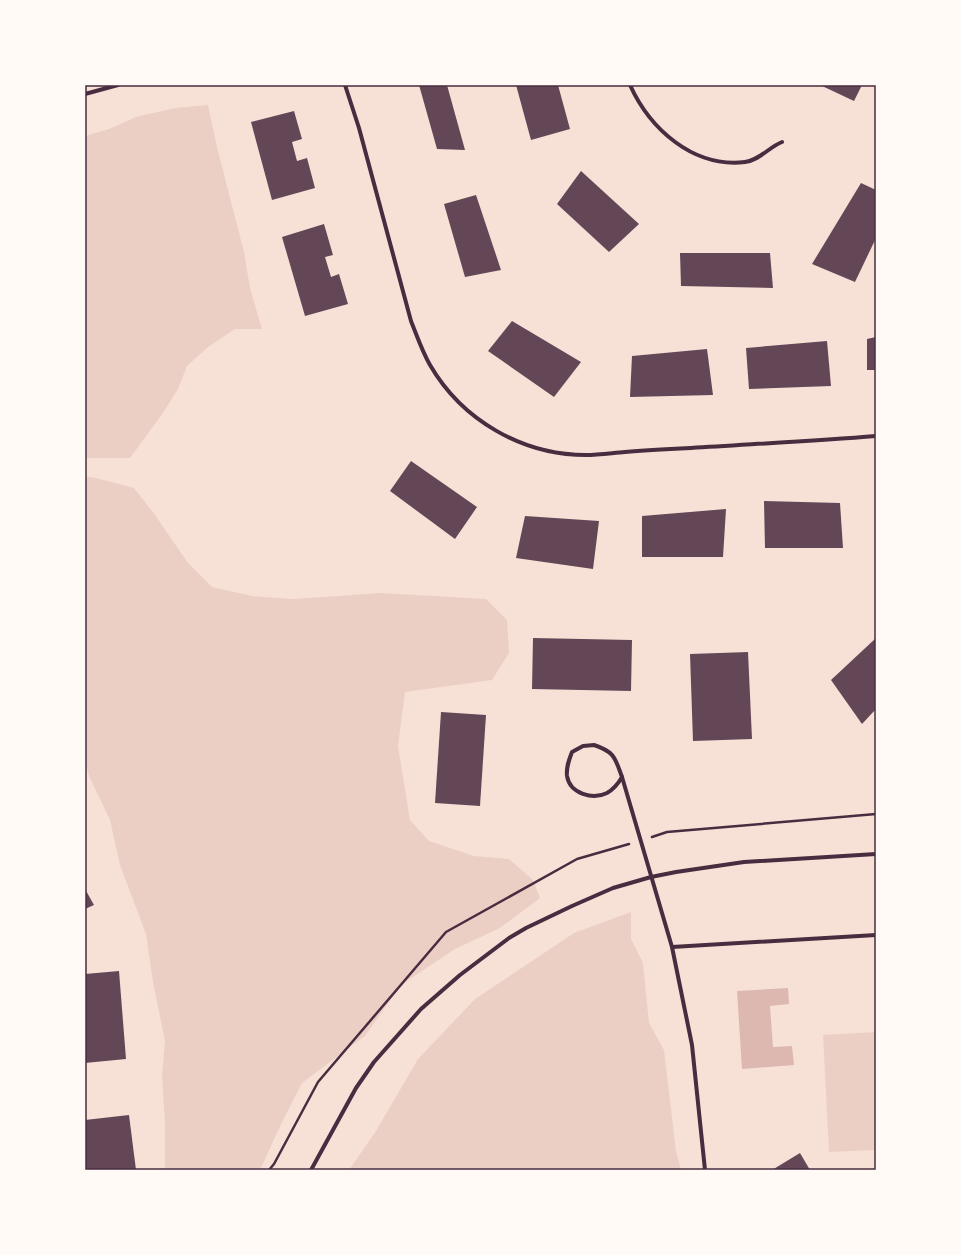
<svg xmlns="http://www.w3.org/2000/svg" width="961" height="1255" viewBox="0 0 961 1255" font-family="Karla,sans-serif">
  <rect width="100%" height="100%" fill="#f7e1d7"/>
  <g fill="#ebcfc5">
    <path d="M208 105 217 147 244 252 250 288 262 329H235L208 347 187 366 178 389 163 413 130 458H85V136L109 129 136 117 175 108Z"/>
    <path d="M85 477H92L134 488 155 515 188 563 212 587 252 596 294 599 381 593 486 599 507 620 509 653 492 680 405 692 398 746 410 820 429 841 474 856 509 859 533 880 540 898 500 928 455 949 401 985 365 1036 302 1083 282 1122 260 1170H165V1122L162 1077 165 1041 153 982 146 934 120 865 110 820 89 776 85 761Z"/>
    <path d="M631 912V939L643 963 649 1023 664 1050 676 1151 681 1170H349L376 1131 418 1059 475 999 574 933Z"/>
    <path d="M876 1032V1150L829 1152 823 1035Z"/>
  </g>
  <path fill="#dcb8b0" d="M788 988 789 1004 770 1006 773 1047 792 1046 794 1065 742 1069 737 991Z"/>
  <g fill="#644757">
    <path d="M419 85H447L465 150 437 149Z"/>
    <path d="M516 85H558L570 129 531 140Z"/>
    <path d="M820 85H862L854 101Z"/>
    <path d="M294 111 302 139 292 142 297 161 307 158 315 188 272 200 251 122Z"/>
    <path d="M581 171 639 224 609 252 557 204Z"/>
    <path d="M861 183 876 190V238L855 282 812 264Z"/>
    <path d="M476 195 501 270 465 277 444 204Z"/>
    <path d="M324 224 333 255 325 257 331 277 339 274 348 304 305 316 282 237Z"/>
    <path d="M680 253H770L773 288 681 286Z"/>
    <path d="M512 321 581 362 554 397 488 351Z"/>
    <path d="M876 337V370H867V339Z"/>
    <path d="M827 341 831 386 749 389 746 348Z"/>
    <path d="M707 349 713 395 630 397 632 356Z"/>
    <path d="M411 461 477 507 455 539 390 491Z"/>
    <path d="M764 501 840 503 843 548H765Z"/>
    <path d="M726 509 723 557H642V516Z"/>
    <path d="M525 516 599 521 593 569 516 558Z"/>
    <path d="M533 638 632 640 631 691 532 689Z"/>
    <path d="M876 638V709L862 724 831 680Z"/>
    <path d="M748 652 752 739 693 741 690 654Z"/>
    <path d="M441 712 486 715 480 806 435 803Z"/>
    <path d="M85 889 94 905 85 909Z"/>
    <path d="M119 971 126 1059 85 1063V974Z"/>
    <path d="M129 1115 136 1170H85V1120Z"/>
    <path d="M800 1153 810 1170H772Z"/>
  </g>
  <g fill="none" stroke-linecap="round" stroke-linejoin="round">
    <g stroke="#4a2c40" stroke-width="2.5">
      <path d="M652 837 667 832 876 814"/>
      <path d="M269 1170 274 1164 318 1082 446 932 577 859 629 844"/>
    </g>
    <g stroke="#4a2c40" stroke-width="4">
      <path d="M345 85 359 128 411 321C417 336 422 351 430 365 462 420 522 455 586 455 599 455 612 453 625 452 647 450 669 449 691 448 753 444 815 441 876 436"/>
      <path d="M630 85C650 129 693 168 745 162 760 160 769 147 782 142"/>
      <path d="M85 94 118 85"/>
      <path d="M594 745C615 752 615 758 622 777 618 784 614 789 607 793 593 800 570 794 567 776 566 767 569 760 572 752L583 746Z"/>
      <path d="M622 777 672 947 692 1045 705 1170"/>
      <path d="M672 947 876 935"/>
      <path d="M311 1170 356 1088 374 1062 421 1009 460 975 509 938 526 928 572 906 613 888 651 877 676 872 744 862 876 854"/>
    </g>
  </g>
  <rect width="961" height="1255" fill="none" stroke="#fffaf5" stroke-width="172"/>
  <rect x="86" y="86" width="789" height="1083" fill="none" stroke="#4a2c40" stroke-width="1.5"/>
</svg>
